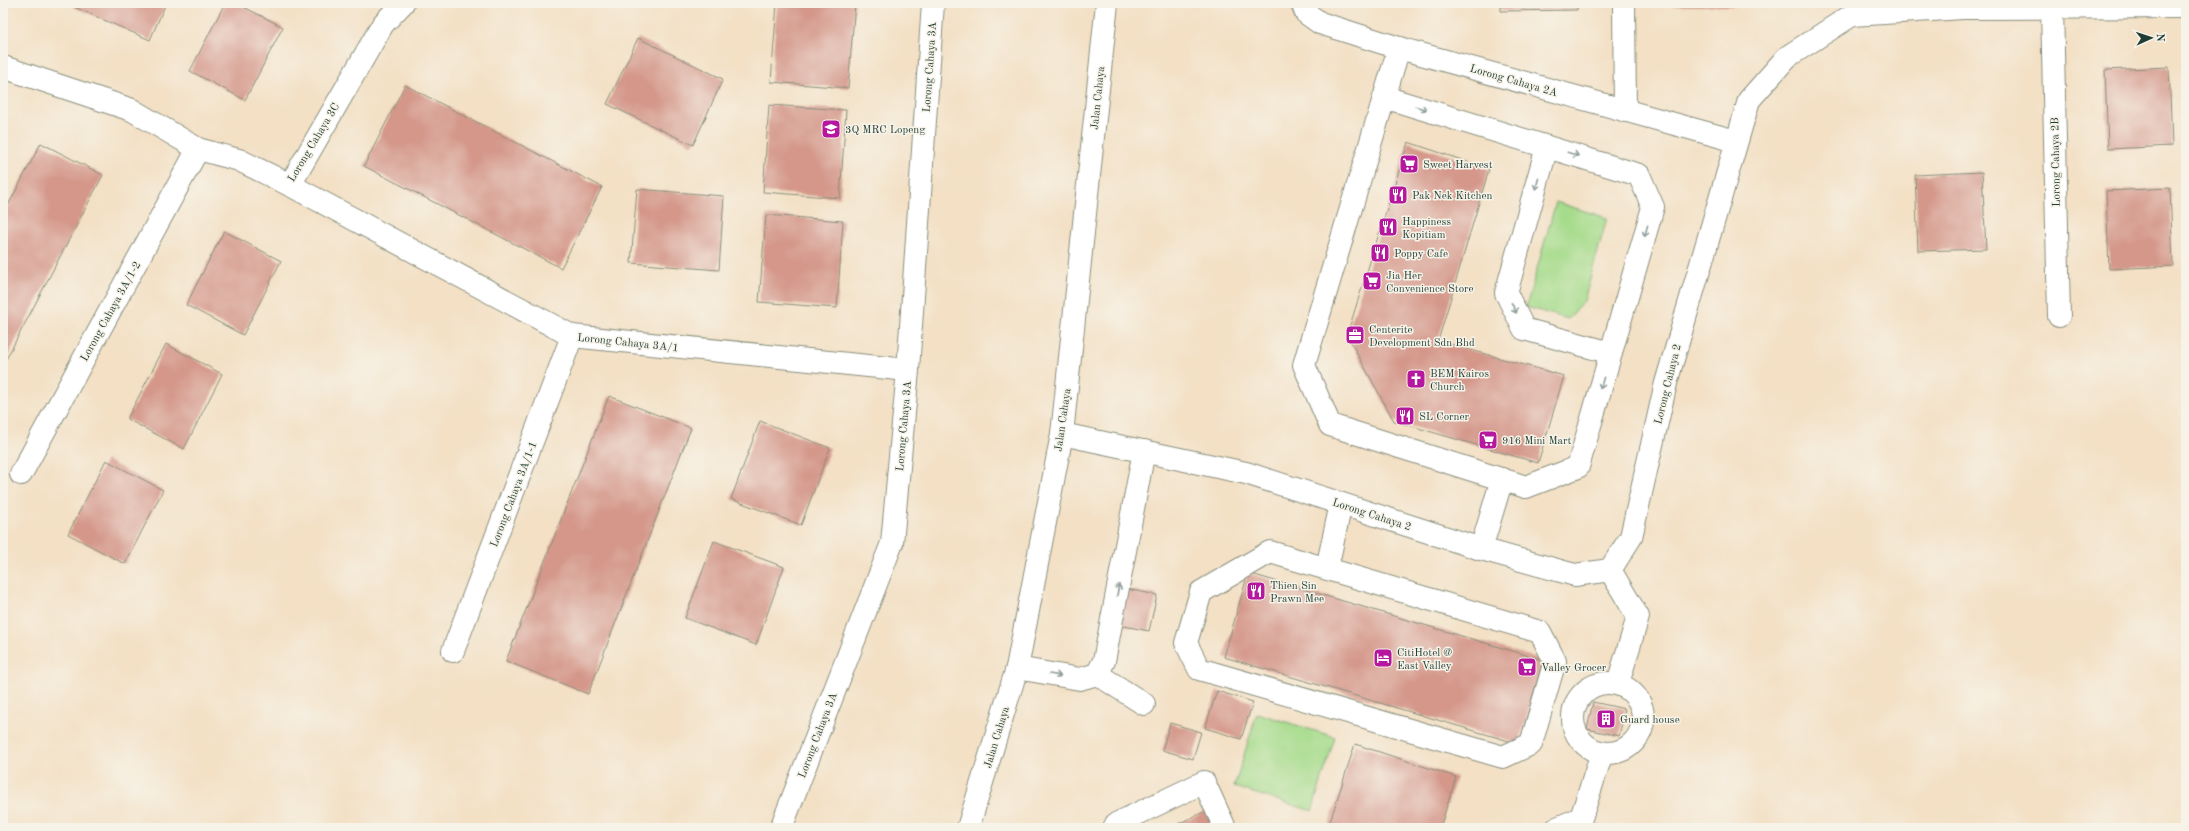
<svg xmlns="http://www.w3.org/2000/svg" width="2189" height="831" viewBox="0 0 2189 831" font-family="'Old Standard TT',serif">
  <rect width="100%" height="100%" fill="#f7f3e8"/>
  <filter id="ink" filterUnits="userSpaceOnUse"><feTurbulence type="fractalNoise" baseFrequency=".025" numOctaves="2"/><feDisplacementMap in="SourceGraphic" scale="8" xChannelSelector="R" yChannelSelector="G"/><feConvolveMatrix kernelMatrix="1 2 1 2 8 2 1 2 1" color-interpolation-filters="sRGB"/></filter>
  <filter id="wash" filterUnits="userSpaceOnUse"><feTurbulence type="fractalNoise" baseFrequency=".012" numOctaves="4" result="noise"/><feDisplacementMap in="SourceGraphic" scale="16" xChannelSelector="R" yChannelSelector="G"/><feGaussianBlur stdDeviation="0.9" result="paint"/><feColorMatrix in="noise" values="0 0 0 0 0 0 0 0 0 0 0 0 0 0 0 0 0 1.4 0 .05"/><feComposite in="paint" operator="in"/></filter>
  <g filter="url(#wash)">
    <rect width="100%" height="100%" fill="#f3e0c5"/>
    <g fill="#a6db8b" stroke="#628c60">
      <path d="M1556 202 1607 218 1584 301 1568 319 1526 307Z"/>
      <path d="M1257 713 1335 737 1312 811 1234 787Z"/>
    </g>
    <g id="blocks">
      <g fill="#d4978a">
        <path d="M76 3H166L150 40 74 7Z"/>
        <path d="M225 3H236L283 27 245 100 190 71Z"/>
        <path d="M777 3H855L848 88 771 82Z"/>
        <path d="M1501 3H1577V10L1501 11Z"/>
        <rect x="1672" y="3" width="77" height="3"/>
        <path d="M638 38 723 79 693 145 607 104Z"/>
        <path d="M2169 67 2172 146 2108 149 2105 70Z"/>
        <path d="M405 85 602 187 561 268 364 166Z"/>
        <path d="M769 105 846 110 840 198 763 192Z"/>
        <path d="M1408 142 1489 169 1438 341 1564 376 1538 463 1394 421 1347 335Z"/>
        <path d="M41 143 103 175 3 365V215Z"/>
        <path d="M1982 172 1986 249 1918 251 1915 175Z"/>
        <path d="M2170 188 2173 266 2109 269 2106 191Z"/>
        <path d="M637 189 724 196 719 270 631 263Z"/>
        <path d="M766 215 843 221 837 308 759 302Z"/>
        <path d="M224 231 281 261 243 335 186 305Z"/>
        <path d="M166 344 222 374 184 449 127 419Z"/>
        <path d="M609 396 691 428 588 694 506 661Z"/>
        <path d="M760 421 830 448 801 525 731 499Z"/>
        <path d="M106 460 163 490 125 564 68 534Z"/>
        <path d="M714 541 784 567 756 645 685 618Z"/>
        <path d="M1248 573 1543 660 1519 744 1224 657Z"/>
        <path d="M1127 589 1157 595 1149 631 1119 625Z"/>
        <path d="M1217 691 1253 702 1241 739 1205 728Z"/>
        <path d="M1593 702 1625 709 1619 736 1587 729Z"/>
        <path d="M1170 723 1201 732 1193 759 1162 750Z"/>
        <path d="M1355 744 1456 777 1440 828H1328Z"/>
        <path d="M1206 811 1214 828H1169Z"/>
      </g>
    </g>
  </g>
  <g filter="url(#ink)">
    <use href="#blocks" fill-opacity="0" stroke="#898e7c" stroke-width="1"/>
    <g fill="none" stroke-linecap="round" stroke-linejoin="round">
      <g stroke="#898e7c" stroke-width="24">
        <g id="minor">
          <path d="M1302 3 1306 13 1320 23 1399 48 1736 141"/>
          <path d="M1624 3 1625 111"/>
          <path d="M2052 7 2059 316"/>
          <path d="M3 67 132 110 198 149 239 160 290 185 383 24 403 3"/>
          <path d="M1384 97 1639 175 1653 207 1578 467 1526 487 1330 425 1304 365 1399 48"/>
          <path d="M1547 147 1506 293 1524 329 1611 353"/>
          <path d="M290 185 572 336 908 370"/>
          <path d="M1062 434 1246 473 1481 549 1575 575 1610 570 1631 537 1666 383 1749 100 1787 57 1852 15 1963 8 2186 7"/>
          <path d="M21 474 198 149"/>
          <path d="M1481 549 1502 479"/>
          <path d="M1270 552 1540 632 1555 661 1531 744 1503 757 1199 669 1186 643 1201 592Z"/>
          <path d="M1327 568 1341 504"/>
          <path d="M1610 570 1638 617 1618 683"/>
          <path d="M453 651 572 336"/>
          <path d="M1017 668 1080 679 1097 674 1104 661 1144 451"/>
          <path d="M1097 674 1144 704"/>
          <circle cx="1608" cy="718" r="35"/>
          <path d="M781 828 892 543 908 370 933 3"/>
          <path d="M968 828 1017 668 1062 434 1107 3"/>
          <path d="M1114 828 1116 824 1204 782 1225 828"/>
          <path d="M1557 828 1581 818 1602 753"/>
        </g>
      </g>
      <use href="#minor" stroke="#fff" stroke-width="22"/>
    </g>
    <defs><path id="oneway-shaft" d="M-6 0H5M1.5-3L5.5 0L1.5 3" fill="none" stroke-width="1.6" stroke-linecap="round" stroke-linejoin="round"/></defs>
    <g stroke="#8f9e9a">
      <use href="#oneway-shaft" transform="translate(1421 108) rotate(17)"/>
      <use href="#oneway-shaft" transform="translate(1573 154) rotate(17)"/>
      <use href="#oneway-shaft" transform="translate(1537 184) rotate(105)"/>
      <use href="#oneway-shaft" transform="translate(1646 231) rotate(106)"/>
      <use href="#oneway-shaft" transform="translate(1514 308) rotate(64)"/>
      <use href="#oneway-shaft" transform="translate(1602 383) rotate(106)"/>
      <use href="#oneway-shaft" transform="translate(1118 590) rotate(-79)"/>
      <use href="#oneway-shaft" transform="translate(1055 675) rotate(10)"/>
    </g>
  </g>
  <defs>
    <g id="school-square" transform="scale(1)"><rect x="-9" y="-9" width="18" height="18" rx="4" fill="#b5179e" stroke="#f7f3e8"/><path d="M0-5L7-2L0 1L-7-2ZM-4 1L0 2.5L4 1V4Q0 6-4 4Z" fill="#fff"/></g>
    <g id="supermarket-square" transform="scale(1)"><rect x="-9" y="-9" width="18" height="18" rx="4" fill="#b5179e" stroke="#f7f3e8"/><path d="M-6-5.5h2.5l.6 2H6L4.5 2H-2.5L-4.4-4H-6ZM-1.5 3.2a1.3 1.3 0 1 0 .1 0ZM3 3.2a1.3 1.3 0 1 0 .1 0Z" fill="#fff"/></g>
    <g id="restaurant-square" transform="scale(1)"><rect x="-9" y="-9" width="18" height="18" rx="4" fill="#b5179e" stroke="#f7f3e8"/><path d="M-5-6h1v4h1v-4h1v4h1v-4h1v5L-1.5 .5V6h-2V.5L-5-1ZM5-6V6H3V1.5H1.5Q1.5-4 5-6Z" fill="#fff"/></g>
    <g id="office-square" transform="scale(1)"><rect x="-9" y="-9" width="18" height="18" rx="4" fill="#b5179e" stroke="#f7f3e8"/><path d="M-6-3h4V-5.5h4V-3h4V5H-6ZM-1-4.5V-3h2v-1.5ZM-6 0V1H6V0Z" fill="#fff"/></g>
    <g id="church-square" transform="scale(1)"><rect x="-9" y="-9" width="18" height="18" rx="4" fill="#b5179e" stroke="#f7f3e8"/><path d="M-1.2-6h2.4v3.5h3.3v2.4h-3.3V6h-2.4V-.1h-3.3v-2.4h3.3Z" fill="#fff"/></g>
    <g id="hotel-square" transform="scale(1)"><rect x="-9" y="-9" width="18" height="18" rx="4" fill="#b5179e" stroke="#f7f3e8"/><path d="M-6-4.5h1.5V1H6V5H4.5V3h-9V5H-6ZM-4 0a1.8 1.8 0 1 1 3.6 0ZM.5 0V-2.5h3Q6-2.5 6 0Z" fill="#fff"/></g>
    <g id="building-square" transform="scale(1)"><rect x="-9" y="-9" width="18" height="18" rx="4" fill="#b5179e" stroke="#f7f3e8"/><path d="M-4-6H4V6H1V3H-1V6H-4ZM-2.5-4.3h1.7v1.8h-1.7ZM.8-4.3h1.7v1.8H.8ZM-2.5-1h1.7V.8h-1.7ZM.8-1h1.7V.8H.8Z" fill="#fff"/></g>
  </defs>
  <g fill-rule="evenodd">
    <use href="#school-square" x="831" y="129"/>
    <use href="#supermarket-square" x="1409" y="164"/>
    <use href="#restaurant-square" x="1398" y="195"/>
    <use href="#restaurant-square" x="1388" y="227"/>
    <use href="#restaurant-square" x="1380" y="253"/>
    <use href="#supermarket-square" x="1372" y="281"/>
    <use href="#office-square" x="1355" y="335"/>
    <use href="#church-square" x="1416" y="379"/>
    <use href="#restaurant-square" x="1405" y="416"/>
    <use href="#supermarket-square" x="1488" y="440"/>
    <use href="#restaurant-square" x="1256" y="591"/>
    <use href="#hotel-square" x="1383" y="658"/>
    <use href="#supermarket-square" x="1527" y="667"/>
    <use href="#building-square" x="1606" y="719"/>
  </g>
  <g text-anchor="middle" stroke-width="3" stroke-linejoin="round" paint-order="stroke">
    <g font-size="11" fill="#1f3d34" stroke="#f7f3e8">
      <text transform="translate(929 67) rotate(-86)" y="4">Lorong Cahaya 3A</text>
      <text transform="translate(1514 80) rotate(16)" y="4">Lorong Cahaya 2A</text>
      <text transform="translate(1097 98) rotate(-84)" y="4">Jalan Cahaya</text>
      <text transform="translate(313 142) rotate(-59)" y="4">Lorong Cahaya 3C</text>
      <text transform="translate(2055 162) rotate(-91)" y="4">Lorong Cahaya 2B</text>
      <text transform="translate(110 311) rotate(-61)" y="4">Lorong Cahaya 3A/1-2</text>
      <text transform="translate(628 342) rotate(6)" y="4">Lorong Cahaya 3A/1</text>
      <text transform="translate(1667 384) rotate(-76)" y="4">Lorong Cahaya 2</text>
      <text transform="translate(1062 420) rotate(-82)" y="4">Jalan Cahaya</text>
      <text transform="translate(903 426) rotate(-85)" y="4">Lorong Cahaya 3A</text>
      <text transform="translate(513 494) rotate(-69)" y="4">Lorong Cahaya 3A/1-1</text>
      <text transform="translate(1372 514) rotate(18)" y="4">Lorong Cahaya 2</text>
      <text transform="translate(817 735) rotate(-69)" y="4">Lorong Cahaya 3A</text>
      <text transform="translate(996 737) rotate(-73)" y="4">Jalan Cahaya</text>
    </g>
    <g font-size="11" fill="#1f3d34" stroke="#f7f3e8" text-anchor="start">
      <text x="845" y="133">3Q MRC Lopeng</text>
      <text x="1423" y="168">Sweet Harvest</text>
      <text x="1412" y="199">Pak Nek Kitchen</text>
      <text x="1402" y="225">Happiness<tspan x="1402" dy="13">Kopitiam</tspan></text>
      <text x="1394" y="257">Poppy Cafe</text>
      <text x="1386" y="279">Jia Her<tspan x="1386" dy="13">Convenience Store</tspan></text>
      <text x="1369" y="333">Centerite<tspan x="1369" dy="13">Development Sdn Bhd</tspan></text>
      <text x="1430" y="377">BEM Kairos<tspan x="1430" dy="13">Church</tspan></text>
      <text x="1419" y="420">SL Corner</text>
      <text x="1502" y="444">916 Mini Mart</text>
      <text x="1270" y="589">Thien Sin<tspan x="1270" dy="13">Prawn Mee</tspan></text>
      <text x="1397" y="656">CitiHotel @<tspan x="1397" dy="13">East Valley</tspan></text>
      <text x="1541" y="671">Valley Grocer</text>
      <text x="1620" y="723">Guard house</text>
    </g>
  </g>
  <rect width="2189" height="831" fill="none" stroke="#f7f3e8" stroke-width="16"/>
  <g transform="translate(2151 38) rotate(87)" stroke="#f7f3e8" stroke-width="3" paint-order="stroke">
  <path d="M0-3L7 15L0 10L-7 15Z" fill="#1f3d34"/>
  <text y="-6" font-size="11" font-weight="bold" text-anchor="middle" fill="#1f3d34">N</text>
  </g>
</svg>
